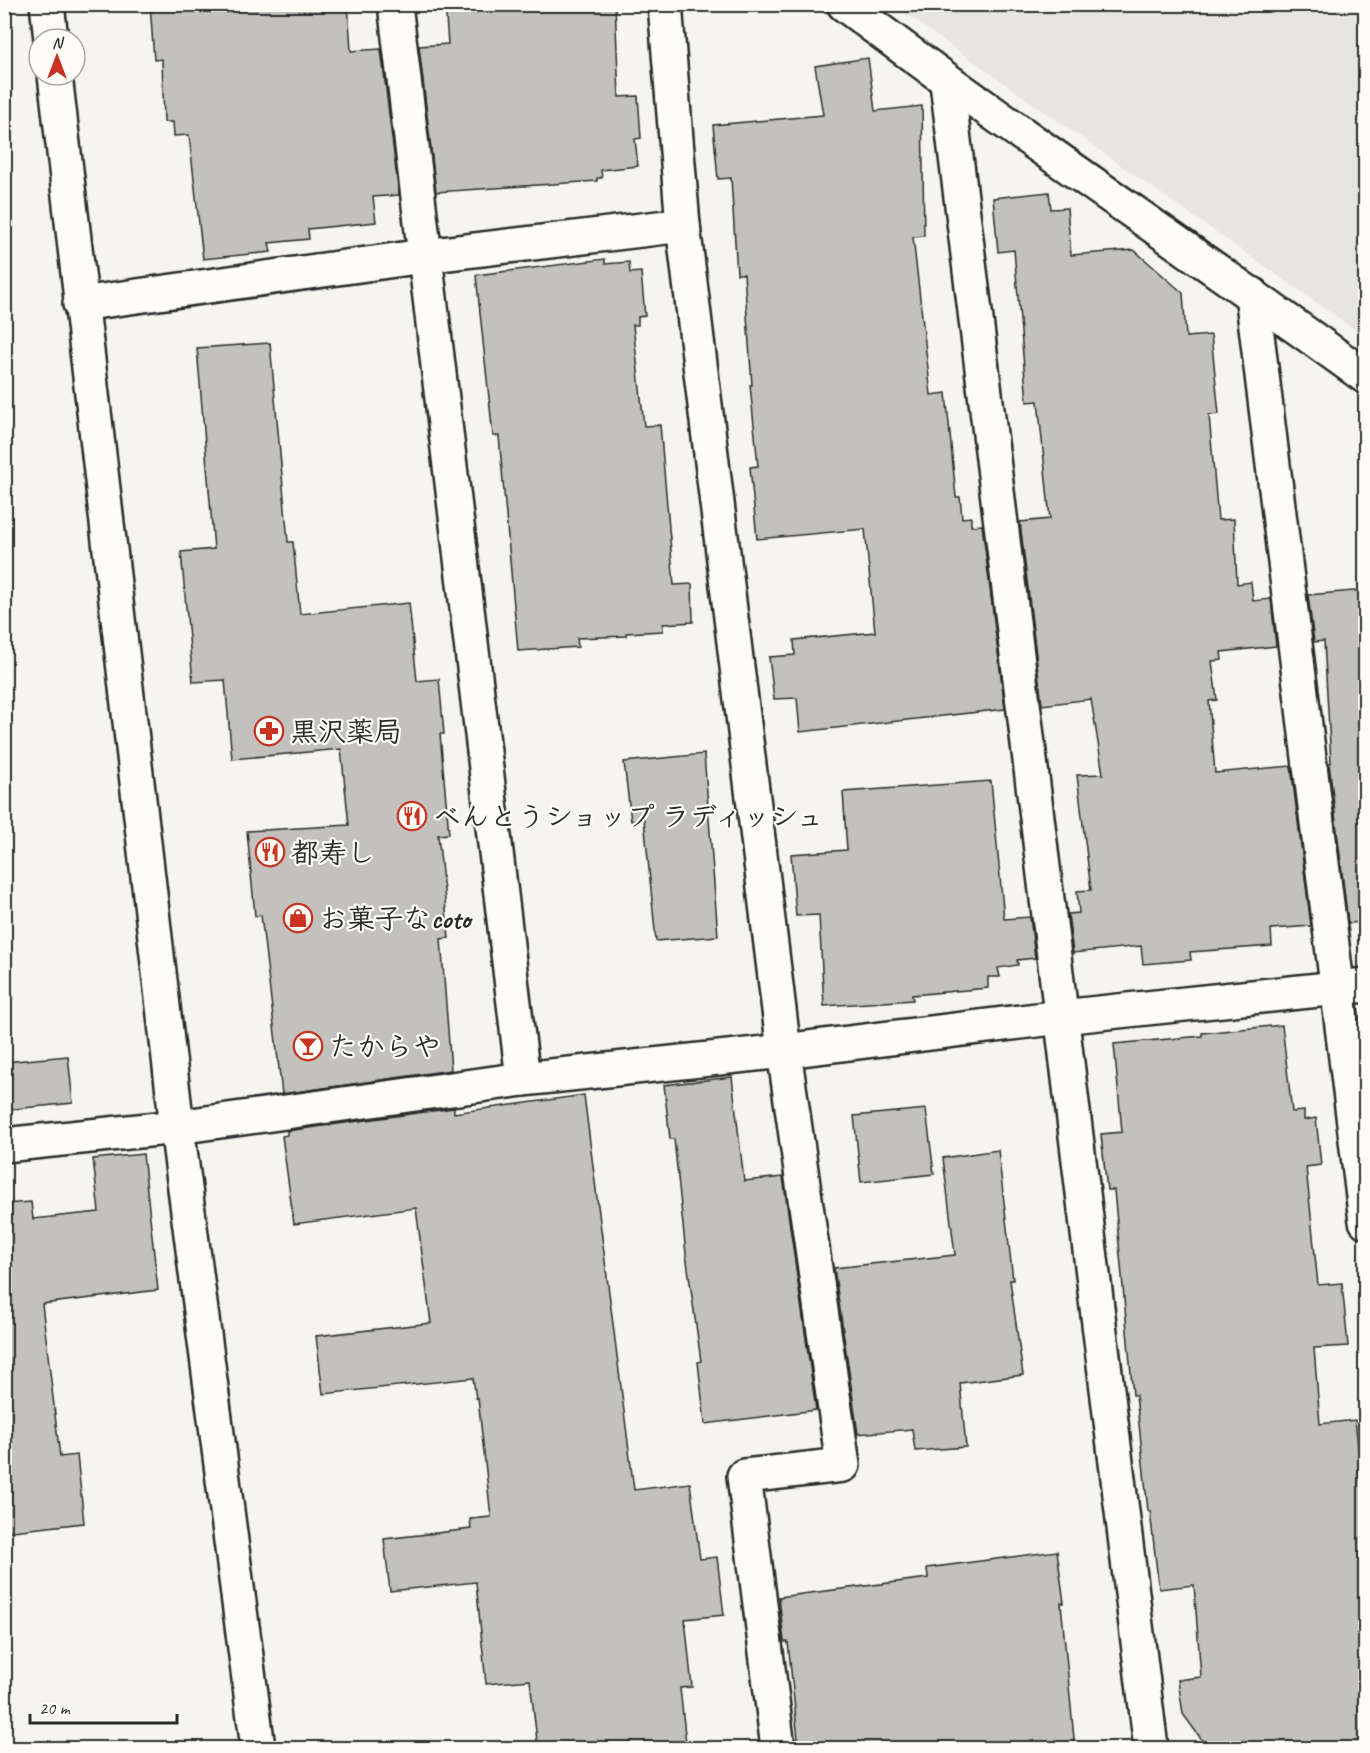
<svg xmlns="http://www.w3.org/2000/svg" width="1370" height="1753" viewBox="0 0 1370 1753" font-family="Caveat,'Klee One',sans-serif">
  <rect width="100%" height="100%" fill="#f5f4ef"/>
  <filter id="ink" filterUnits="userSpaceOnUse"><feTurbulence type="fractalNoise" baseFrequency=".0167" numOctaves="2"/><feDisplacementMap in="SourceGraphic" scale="12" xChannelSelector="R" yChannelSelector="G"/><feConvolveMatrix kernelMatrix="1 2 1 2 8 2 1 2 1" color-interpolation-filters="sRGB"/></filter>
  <g filter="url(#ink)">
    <path fill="#e6e5e0" d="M893 5H1365V337Z"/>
    <g fill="#c2c1be" stroke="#2b2b2b" stroke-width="1.5">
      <path d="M150 4H348L351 51 381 49 399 195 373 197 376 222 308 229 309 239 269 243 271 252 203 259 189 135 174 136 173 122H164L162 59 154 60Z"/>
      <path d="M445 4H615L619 97 638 96 641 138 635 139 638 166 601 170 602 178H597V181L436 192 419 46 448 44Z"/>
      <path d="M868 58 875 111 922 106 924 236 913 237 931 395 946 393 956 497H960L962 518 971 517V526L982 525 1005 709 800 732 797 698 774 699 769 657 795 655 794 640 875 632 865 529 757 539 750 467 758 466 750 385H752L744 274H737L731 178 718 179 713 125 823 115 815 66Z"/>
      <path d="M1049 192 1051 209 1067 208 1071 255 1134 250 1183 293 1186 337 1211 335 1219 414 1209 415 1218 520 1234 519 1237 584 1251 582 1253 601 1271 599 1276 646 1221 652 1222 660 1212 661 1217 700 1209 701 1215 773 1291 766 1311 926 1271 929 1272 946 1190 952 1191 960 1143 964 1141 946 1073 953 1068 914 1079 913 1077 891 1091 890 1077 775 1103 774 1091 699 1042 705 1020 522 1050 519 1038 401 1027 402 1014 250 998 252 993 198Z"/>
      <path d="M605 259V264L629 262 630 273 641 272 645 316 638 317V325H633L644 426 660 425 674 585 692 584 693 622 663 624V631L626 633V636L577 638 578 647 518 651 499 436H493L476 275Z"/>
      <path d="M270 343 288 542H293L300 614 409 603 417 681 439 679 444 734H440L449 834 438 835 449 938 441 939 451 1070 282 1094 261 915 255 916 247 831 349 825 341 749 232 759 225 680 193 682 181 552 214 549 197 348Z"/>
      <path d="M1365 590V922L1348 923 1329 763H1331L1324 641 1314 642 1308 595Z"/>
      <path d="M704 754 718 936 656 941 644 819 631 821 624 762Z"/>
      <path d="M991 781 1004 919 1030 917 1035 958 1017 960 1018 965 998 968 1000 977H988V988L912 995 913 1000 824 1006 819 915 796 916 791 854 847 850 843 792Z"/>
      <path d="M1282 1025 1292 1112 1304 1111V1120L1316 1118 1321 1165 1306 1167 1318 1285 1342 1283 1348 1346 1314 1348 1320 1424 1355 1420 1365 1508V1745L1326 1749H1239V1745L1207 1747 1183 1714 1178 1680 1201 1677 1194 1585 1159 1589 1150 1511H1148L1136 1395H1133L1114 1190H1107L1101 1134 1122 1132 1114 1044 1202 1036V1033Z"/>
      <path d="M68 1056 73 1103 4 1110V1062Z"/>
      <path d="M732 1077 744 1181 783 1177 816 1410 705 1424 698 1362 701 1361 686 1254 674 1139H670L664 1085Z"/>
      <path d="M584 1095 634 1490 690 1483 700 1559 717 1557 724 1615 685 1619 692 1687 680 1688 686 1743 628 1749H538L530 1680 486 1684 476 1582 390 1591 384 1539 471 1529 470 1519 491 1517 478 1398H476L473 1378 323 1394 316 1336 431 1323 416 1208 294 1224 282 1136 287 1135V1131L454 1108V1113Z"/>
      <path d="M926 1109 934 1174 861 1182 854 1116Z"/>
      <path d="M998 1150 1013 1280H1010L1023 1375 960 1383 966 1447 915 1451 912 1429 858 1434 834 1268 955 1255 943 1158Z"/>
      <path d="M143 1154 158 1290 42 1304 60 1457 77 1455 84 1523 4 1532V1204L31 1202 33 1219 99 1212 93 1159Z"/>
      <path d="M1057 1551 1064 1603H1061L1075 1749H799L788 1642H784L779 1597 928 1578 927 1568Z"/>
    </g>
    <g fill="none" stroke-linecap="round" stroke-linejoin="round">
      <g stroke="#2b2b2b" stroke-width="38">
        <g id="minor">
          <path d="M395 4 523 1079"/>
          <path d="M665 4 683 225 784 1051 843 1465 744 1476 778 1748"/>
          <path d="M844 4C1015 133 1193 251 1366 377"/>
          <path d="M947 83 1151 1748"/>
          <path d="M1252 294 1366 1221"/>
          <path d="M80 304 424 256 683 225"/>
          <path d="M4 1145 177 1127 523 1079 784 1051 1061 1017 1366 985"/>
        </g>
      </g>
      <g stroke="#2b2b2b" stroke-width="38">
        <g id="tertiary">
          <path d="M47 4 51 39"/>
          <path d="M55 75 177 1127 258 1748"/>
        </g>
      </g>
      <use href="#minor" stroke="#fdfcf7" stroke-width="33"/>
      <use href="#tertiary" stroke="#fdfcf7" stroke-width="33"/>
    </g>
  </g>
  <defs>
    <g id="pharmacy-ring" transform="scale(1.5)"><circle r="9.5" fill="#fdfcf7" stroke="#c8321e" stroke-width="1.5"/><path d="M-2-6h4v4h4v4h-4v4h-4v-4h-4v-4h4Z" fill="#c8321e"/></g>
    <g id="restaurant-ring" transform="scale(1.5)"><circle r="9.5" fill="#fdfcf7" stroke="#c8321e" stroke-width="1.5"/><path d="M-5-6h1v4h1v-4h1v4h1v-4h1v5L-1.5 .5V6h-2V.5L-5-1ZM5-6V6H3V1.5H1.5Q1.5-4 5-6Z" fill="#c8321e"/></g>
    <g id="shop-ring" transform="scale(1.5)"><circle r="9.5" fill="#fdfcf7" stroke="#c8321e" stroke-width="1.5"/><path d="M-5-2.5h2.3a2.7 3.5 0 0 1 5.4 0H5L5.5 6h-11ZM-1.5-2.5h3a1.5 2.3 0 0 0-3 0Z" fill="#c8321e"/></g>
    <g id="bar-ring" transform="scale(1.5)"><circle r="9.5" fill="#fdfcf7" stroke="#c8321e" stroke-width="1.5"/><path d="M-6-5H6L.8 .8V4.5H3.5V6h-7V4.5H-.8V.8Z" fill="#c8321e"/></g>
  </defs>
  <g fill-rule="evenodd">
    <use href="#pharmacy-ring" x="269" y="731"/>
    <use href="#restaurant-ring" x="412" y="816"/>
    <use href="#restaurant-ring" x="270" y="852"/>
    <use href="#shop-ring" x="298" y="918"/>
    <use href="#bar-ring" x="308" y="1046"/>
  </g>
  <g text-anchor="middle" stroke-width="4.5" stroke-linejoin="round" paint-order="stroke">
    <g font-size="28" font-weight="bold" fill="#2b2b2b" stroke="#fdfcf7" text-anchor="start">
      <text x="290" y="741">黒沢薬局</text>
      <text x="433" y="826">べんとうショップ ラディッシュ</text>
      <text x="291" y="862">都寿し</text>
      <text x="319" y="928">お菓子なcoto</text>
      <text x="329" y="1056">たからや</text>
    </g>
  </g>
  <rect width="1370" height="1753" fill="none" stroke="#fdfcf7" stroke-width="24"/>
  <rect x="12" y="12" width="1346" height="1729" fill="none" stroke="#2b2b2b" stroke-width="2" filter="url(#ink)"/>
  <g transform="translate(57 57)"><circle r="28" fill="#fdfcf7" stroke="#a9a8a5" stroke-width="1.5"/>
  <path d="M0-4.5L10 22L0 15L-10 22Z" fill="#c8321e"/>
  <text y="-9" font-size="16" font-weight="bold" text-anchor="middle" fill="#2b2b2b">N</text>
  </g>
  <path d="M30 1714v9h147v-9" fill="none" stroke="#2b2b2b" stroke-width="3"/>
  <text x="39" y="1714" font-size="18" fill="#2b2b2b" stroke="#fdfcf7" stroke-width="4.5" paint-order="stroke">20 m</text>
</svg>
